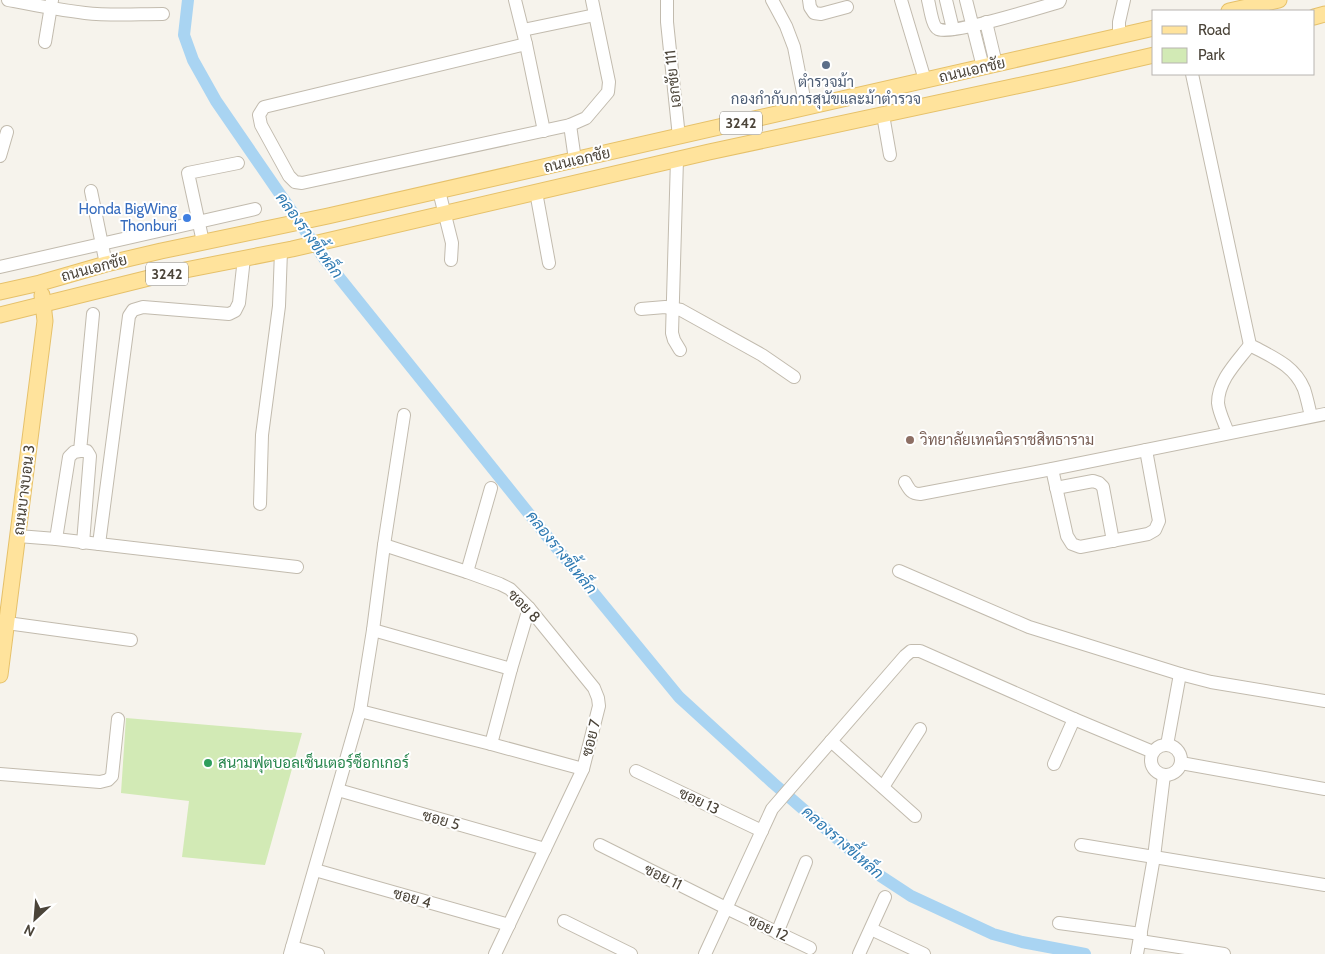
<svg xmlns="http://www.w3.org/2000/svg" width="1325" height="954" viewBox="0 0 1325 954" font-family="Cabin,Sarabun,sans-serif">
  <rect width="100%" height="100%" fill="#f6f3ec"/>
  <path fill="#d2eab5" d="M126 718 302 733 265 865 182 857 189 801 121 793Z"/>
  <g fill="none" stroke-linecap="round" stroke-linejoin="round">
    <path stroke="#a9d4f2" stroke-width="12" d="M188 0 184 35 193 60 216 101 326 261 546 535 679 697 773 783 879 875 911 896 993 934 1022 942 1085 954"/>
    <g stroke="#c2bbae" stroke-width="14">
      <g id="minor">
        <path d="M8 0C34 5 59 10 85 13 111 16 137 14 163 14"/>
        <path d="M515 0 526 44 544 131"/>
        <path d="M667 0V22L679 137"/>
        <path d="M772 0 786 26 794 47 806 108"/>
        <path d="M809 0 810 7 814 13 821 14 847 7"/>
        <path d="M901 0 925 80"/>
        <path d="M928 0C930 7 932 26 938 29 948 36 1042 7 1059 2L1060 0"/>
        <path d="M946 0 953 29"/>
        <path d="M966 0 983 67"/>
        <path d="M986 22 996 64"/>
        <path d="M523 30 595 15"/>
        <path d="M1119 36V22L1124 0"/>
        <path d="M45 42 52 0"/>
        <path d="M526 44 264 107 259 115 261 125 289 176 295 182 302 183 570 125 586 118 608 92 609 82 592 0"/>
        <path d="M1192 74 1250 345C1272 357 1294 365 1304 389 1307 398 1309 408 1311 416"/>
        <path d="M883 115 890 155"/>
        <path d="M570 125 575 160"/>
        <path d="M0 156 7 132"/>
        <path d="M677 159 672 333 674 340 680 350"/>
        <path d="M91 191 106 264"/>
        <path d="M439 191 452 243 451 260"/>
        <path d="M536 192 549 263"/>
        <path d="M203 242 188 173 238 163"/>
        <path d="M0 267 255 209"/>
        <path d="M641 309 665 307 681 310 762 355 794 377"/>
        <path d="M1228 433C1225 424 1219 413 1218 403 1218 380 1237 362 1250 345"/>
        <path d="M1052 469 1067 536 1072 544 1080 547 1148 534 1155 530 1159 521 1146 450"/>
        <path d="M905 482C909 489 911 494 920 494L1052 469 1325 414"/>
        <path d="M1056 488 1093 481 1099 483 1103 487 1113 541"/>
        <path d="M260 504 262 435 279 306 281 251"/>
        <path d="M18 536 56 539 297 567"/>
        <path d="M56 539 69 457 74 452 80 451"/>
        <path d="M83 543 90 456 87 451H80L93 314"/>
        <path d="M99 544 129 316 133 310 143 307 229 314 235 311 239 303 244 258"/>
        <path d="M384 545 467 572 500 584 510 589 529 608 594 688 598 698 599 706 583 769 495 954"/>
        <path d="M899 571 1029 627 1180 674 1211 682 1325 701"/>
        <path d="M467 572 491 488"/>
        <path d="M7 623 131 640"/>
        <path d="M373 630 511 669 491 744"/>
        <path d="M511 669 529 608"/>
        <path d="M360 711 491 744 583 769"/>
        <path d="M831 741 915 816"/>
        <circle cx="1166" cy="760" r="15"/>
        <path d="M1167 745 1180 674"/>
        <path d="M1181 763 1325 789"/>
        <path d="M1054 764 1074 719"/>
        <path d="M636 771 762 831"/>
        <path d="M0 774 100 782 108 780 112 776 118 719"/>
        <path d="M883 787 920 729"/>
        <path d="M338 790 545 849"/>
        <path d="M600 845 726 908 810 948"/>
        <path d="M1081 845 1325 885"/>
        <path d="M315 870 509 925"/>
        <path d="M564 921 631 954"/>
        <path d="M1059 923 1141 934"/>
        <path d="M871 929 924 954"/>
        <path d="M777 933 806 862"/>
        <path d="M1140 941 1224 954"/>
        <path d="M292 947 318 954"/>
        <path d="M290 954 360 711 373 630 384 545 404 415"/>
        <path d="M705 954 772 809 905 656 911 651H920L1074 719 1153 752"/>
        <path d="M859 954 885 897"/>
        <path d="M1137 954 1154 857 1164 775"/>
      </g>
    </g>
    <g stroke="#e6c16a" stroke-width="17">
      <g id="major">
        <path d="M1229 11 1279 0"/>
        <path d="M1314 17 1325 14"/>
        <path d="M0 292 40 283 106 264 161 251 328 216 1154 28"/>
        <path d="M0 315 165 274 292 249 709 152 1063 76 1154 55"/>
        <path d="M0 675 45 321 42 295"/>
      </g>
    </g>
    <use href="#minor" stroke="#fff" stroke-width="12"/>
    <use href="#major" stroke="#ffe39c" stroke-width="15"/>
  </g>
  <circle fill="#5c6f8a" stroke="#fff" stroke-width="2" cx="826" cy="65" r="5"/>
  <circle fill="#3f7fe0" stroke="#fff" stroke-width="2" cx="187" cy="218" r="5"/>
  <circle fill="#8d6e63" stroke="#fff" stroke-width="2" cx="910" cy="440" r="5"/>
  <circle fill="#2e9e5b" stroke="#fff" stroke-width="2" cx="208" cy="763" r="5"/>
  <g text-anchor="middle" stroke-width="4" stroke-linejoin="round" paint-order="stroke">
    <g fill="#fff" stroke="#817c74" stroke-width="1">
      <rect x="720" y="111.5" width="42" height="23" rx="4"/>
      <rect x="146" y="262.5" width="42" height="23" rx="4"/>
    </g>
    <g font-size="14" font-weight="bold" fill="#4b4439">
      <text x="741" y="128">3242</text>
      <text x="167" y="279">3242</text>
    </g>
    <g font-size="15" fill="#4b4439" stroke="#fff">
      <text transform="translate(972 70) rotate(-13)" y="5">ถนนเอกชัย</text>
      <text transform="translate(673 79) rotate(-96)" y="5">เอกชัย 111</text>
      <text transform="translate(577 160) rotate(-13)" y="5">ถนนเอกชัย</text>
      <text transform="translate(94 268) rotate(-15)" y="5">ถนนเอกชัย</text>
      <text transform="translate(24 490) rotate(-83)" y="5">ถนนบางบอน 3</text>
      <text transform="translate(524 606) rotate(46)" y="5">ซอย 8</text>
      <text transform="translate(591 738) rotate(-76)" y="5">ซอย 7</text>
      <text transform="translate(699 801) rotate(25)" y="5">ซอย 13</text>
      <text transform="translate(441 820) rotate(16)" y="5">ซอย 5</text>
      <text transform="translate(663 877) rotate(26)" y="5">ซอย 11</text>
      <text transform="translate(412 898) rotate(16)" y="5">ซอย 4</text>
      <text transform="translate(768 928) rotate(25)" y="5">ซอย 12</text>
    </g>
    <g font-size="15" fill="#4e5e75" stroke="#fff">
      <text x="826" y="87">ตำรวจม้า<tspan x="826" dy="17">กองกำกับการสุนัขและม้าตำรวจ</tspan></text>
    </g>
    <g font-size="15" fill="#366cbe" stroke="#fff" text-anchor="end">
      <text x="177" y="214">Honda BigWing<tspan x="177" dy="17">Thonburi</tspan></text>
    </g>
    <g font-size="15" fill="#785e54" stroke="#fff" text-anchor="start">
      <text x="920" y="445">วิทยาลัยเทคนิคราชสิทธาราม</text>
    </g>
    <g font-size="15" fill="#27864d" stroke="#fff" text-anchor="start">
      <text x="218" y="768">สนามฟุตบอลเซ็นเตอร์ซ็อกเกอร์</text>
    </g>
    <g font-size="16" font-style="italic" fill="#2e7ab2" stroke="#fff">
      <text transform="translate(310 235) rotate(54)" y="6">คลองรางขี้เหล็ก</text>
      <text transform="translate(562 552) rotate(51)" y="6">คลองรางขี้เหล็ก</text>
      <text transform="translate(843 842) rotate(41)" y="6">คลองรางขี้เหล็ก</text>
    </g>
  </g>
  <rect x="1152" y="10" width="162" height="65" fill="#ffffff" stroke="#b7b4b0"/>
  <rect x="1162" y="26" width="25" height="8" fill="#ffe39c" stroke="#b7b4b0"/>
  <text x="1198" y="35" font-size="15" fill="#4b4439">Road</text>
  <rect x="1162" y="48" width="25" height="15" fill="#d2eab5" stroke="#b7b4b0"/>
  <text x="1198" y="60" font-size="15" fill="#4b4439">Park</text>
  <g transform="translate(35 919) rotate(206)" stroke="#ffffff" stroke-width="4" paint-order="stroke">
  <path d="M0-4L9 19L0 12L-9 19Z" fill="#4b4439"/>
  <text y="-8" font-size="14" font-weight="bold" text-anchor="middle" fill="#4b4439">N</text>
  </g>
</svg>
